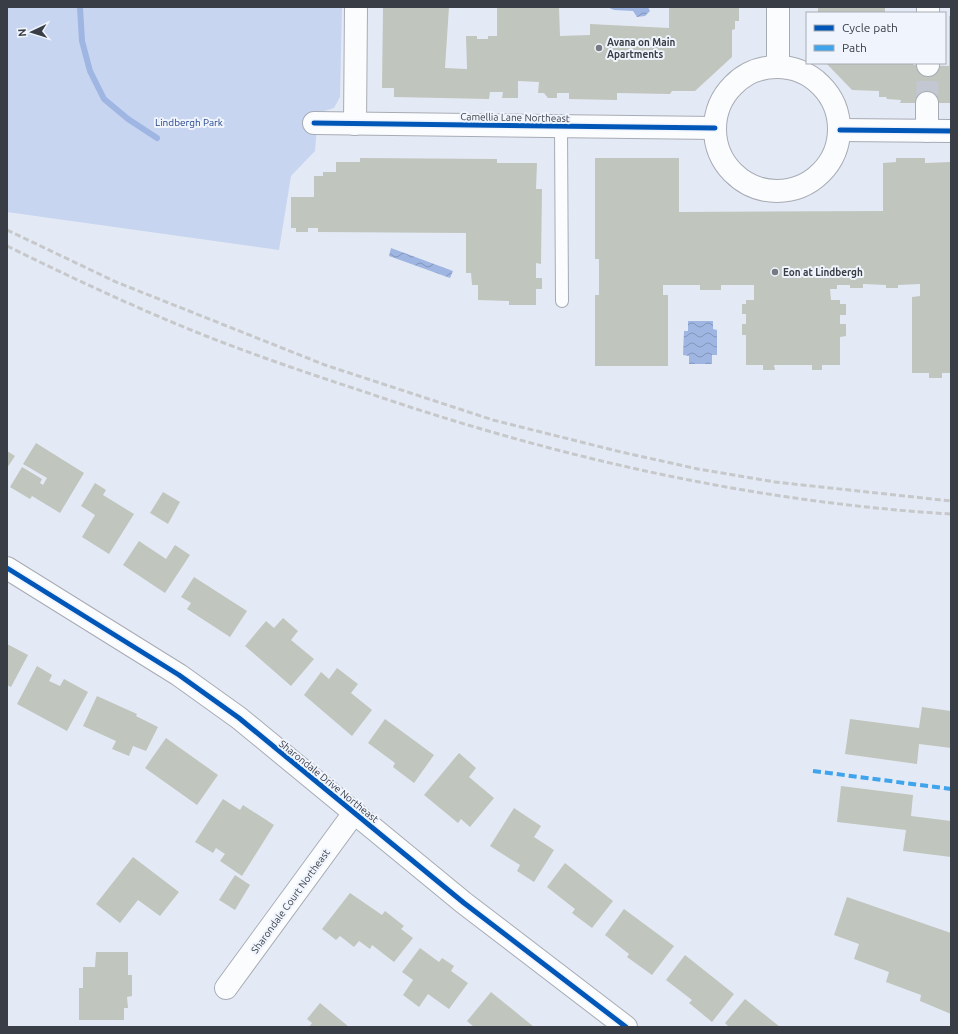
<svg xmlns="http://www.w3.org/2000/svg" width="958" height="1034" viewBox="0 0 958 1034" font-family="Ubuntu,sans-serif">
  <defs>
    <pattern id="water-waves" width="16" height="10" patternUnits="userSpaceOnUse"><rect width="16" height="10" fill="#9fb6e3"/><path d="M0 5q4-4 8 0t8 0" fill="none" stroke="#8395ba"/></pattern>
  </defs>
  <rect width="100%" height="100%" fill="#e4eaf5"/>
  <path fill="#c7d5f0" d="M7 7H342L340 97 334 108 318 113 315 151 291 176 279 250 7 212Z"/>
  <g fill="url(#water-waves)">
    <path d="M607 7H648L650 11 645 16 637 17 633 11 614 10Z"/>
    <path d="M391 248 453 271 450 278 389 256Z"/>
    <path d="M688 321H713V329L717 330V355H712V364H689V356L683 355 684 331H688Z"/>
  </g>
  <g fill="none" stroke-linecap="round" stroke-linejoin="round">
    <path stroke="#9fb6e3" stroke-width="6" d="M80 7 82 41 90 71 104 99 128 119 157 138"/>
  </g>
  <g fill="#c0c5bd">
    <path d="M383 7H449L445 68 467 69 466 36H477V39H488V36H497V7H559L560 36 590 35V24L669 28V7H739V21H735V29L732 30V57L695 91H672L670 94 617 93V100L569 99V93H557V98H548L544 93H538L539 82 518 81V98H502L503 92H490L489 99 394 97V88H382Z"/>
    <rect x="818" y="7" width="67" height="6"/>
    <path d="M949 16H951V103H900L901 100 887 99 886 97H879V91L852 90 826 63H913V65L949 66Z"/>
    <path d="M360 158 497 159V163H537L536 189H542L541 264 536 263V278H542V289H536V305H509V301L478 300V285H472L471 273H466V233L318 232V228H308V232H296V228H291V197H314V176H323V172H336V162H360Z"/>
    <path d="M595 158H679V212L883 211V163L896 162V158H925V163L951 162V373H942V378H929V373H912V297L920 296V284L898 285V288H886V285L863 284V288H850V285H837V289H830L831 300H840V304H846V315H840V324H846V336L840 337V365H822V370H812V365H774L775 370H763V365H746V335H742V324H746V314H742V304H746V300H754V285H721V290H700V285H663V295H668V366H595V295H599V259H595Z"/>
    <path d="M36 443 84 473 60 513 32 496 30 499 10 487 22 467 42 479 40 483 43 485 47 478 23 464Z"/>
    <path d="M7 451 15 456 7 468Z"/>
    <path d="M95 483 106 490 103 495 134 514 109 554 82 537 95 515 81 506Z"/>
    <path d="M163 492 180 502 168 524 150 513Z"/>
    <path d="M139 541 166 559 175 545 190 555 165 593 123 565Z"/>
    <path d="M194 577 247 611 230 637 187 609 191 603 181 597Z"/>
    <path d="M283 618 298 631 291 640 314 659 291 686 245 646 266 621 274 628Z"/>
    <path d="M7 644 28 655 11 687 7 685Z"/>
    <path d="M37 666 52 675 49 681 60 686 64 679 88 692 67 731 17 704Z"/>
    <path d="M337 668 358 684 351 693 372 710 352 736 304 695 321 672 329 679Z"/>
    <path d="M97 696 137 714 136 716 158 727 146 751 133 746 129 756 112 749 116 741 83 726Z"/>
    <path d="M922 707 951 711V748L919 744 917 764 845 754 850 719 919 728Z"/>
    <path d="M385 719 434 755 414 783 393 767 395 763 368 743Z"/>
    <path d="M166 738 218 775 197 805 145 768Z"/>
    <path d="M459 753 476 768 469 777 494 798 470 827 461 819 458 823 424 795Z"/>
    <path d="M841 786 913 795 911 816 951 821V857L903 851 906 830 837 822Z"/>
    <path d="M223 799 240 810 243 805 274 825 242 876 220 861 225 854 216 848 213 853 195 842Z"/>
    <path d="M514 808 541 826 534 837 554 850 534 882 517 871 520 865 490 846Z"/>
    <path d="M133 857 179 892 160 916 138 900 120 923 96 904Z"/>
    <path d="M565 863 613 901 592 928 572 913 575 909 547 887Z"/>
    <path d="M235 875 250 885 235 910 219 900Z"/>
    <path d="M350 893 382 915 385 911 404 926 401 929 413 938 394 962 372 945 370 949 359 941 354 947 340 936 336 940 322 929Z"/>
    <path d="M847 897 951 933V1014L920 1001 921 995 886 982 889 972 854 959 859 944 834 935Z"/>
    <path d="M624 909 674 946 652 975 627 957 629 954 605 935Z"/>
    <path d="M420 948 439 962 442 958 454 966 451 971 468 983 449 1009 428 994 419 1007 403 995 413 980 402 972Z"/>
    <path d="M96 952H128V975H132V996L127 997 128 1008H124V1020H79V988H83V967H95Z"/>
    <path d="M685 955 734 994 712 1022 689 1003 692 1000 666 980Z"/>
    <path d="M491 992 534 1027H474L467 1021Z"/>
    <path d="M745 999 780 1027H729L725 1023Z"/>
    <path d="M320 1003 349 1027H309L312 1023 307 1019Z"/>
  </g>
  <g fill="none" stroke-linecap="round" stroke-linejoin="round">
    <path stroke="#c2c7d2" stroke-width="22" stroke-dasharray="22 11" stroke-linecap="butt" d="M927 103 928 65"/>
    <g stroke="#a7abb4" stroke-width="14">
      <path id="service" d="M561 127 562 301"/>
    </g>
    <g stroke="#a7abb4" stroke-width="24">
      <g id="minor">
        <path d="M928 13V7"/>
        <path d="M928 65V63"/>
        <path d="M778 66V7"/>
        <circle cx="777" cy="129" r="62"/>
        <path d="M314 123 715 128"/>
        <path d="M355 124 356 7"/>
        <path d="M840 130 951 131"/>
        <path d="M927 131V103"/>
        <path d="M7 568 179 675 239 718 464 903 626 1027"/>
        <path d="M226 988 354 813"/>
      </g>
    </g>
    <use href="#service" stroke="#fbfcfe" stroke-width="12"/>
    <use href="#minor" stroke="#fbfcfe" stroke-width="22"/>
    <g stroke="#c6c8ca" stroke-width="3" stroke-dasharray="6 3" stroke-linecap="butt">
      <path d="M7 230 116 282 325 365 493 420 621 452 698 469 775 482 951 501"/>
      <path d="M7 246C62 273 117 299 174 323 236 349 301 371 365 392 555 457 751 502 951 514"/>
    </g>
    <path stroke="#3fa4ec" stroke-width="4" stroke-dasharray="8 4" stroke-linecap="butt" d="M813 771 951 789"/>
    <g stroke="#f0f4fd" stroke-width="8">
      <g id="cycleway">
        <path d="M314 123 715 128"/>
        <path d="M840 130 951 131"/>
        <path d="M7 568 179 675 239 718 464 903 626 1027"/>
      </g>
    </g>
    <use href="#cycleway" stroke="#0057b8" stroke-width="5"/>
  </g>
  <g fill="#757a83" stroke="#f0f4fd" stroke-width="1.5">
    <circle cx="599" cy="48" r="4"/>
    <circle cx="775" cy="272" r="4"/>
  </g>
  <g text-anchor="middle" stroke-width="4" stroke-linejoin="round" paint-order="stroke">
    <g font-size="10" font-weight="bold" fill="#393d45" stroke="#f0f4fd" text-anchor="start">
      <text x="607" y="46">Avana on Main<tspan x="607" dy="12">Apartments</tspan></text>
      <text x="783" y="276">Eon at Lindbergh</text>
    </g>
    <g font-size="10" fill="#393d45" stroke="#f0f4fd">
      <text transform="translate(515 117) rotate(1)" y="4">Camellia Lane Northeast</text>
      <text transform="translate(329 781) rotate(39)" y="4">Sharondale Drive Northeast</text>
      <text transform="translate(290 901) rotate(-54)" y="4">Sharondale Court Northeast</text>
    </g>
    <g font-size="10" fill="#23438a" stroke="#f0f4fd">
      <text x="189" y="126">Lindbergh Park</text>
    </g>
  </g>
  <rect width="958" height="1034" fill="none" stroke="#393d45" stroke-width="16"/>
  <rect x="806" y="12" width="140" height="52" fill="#f0f4fd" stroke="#a7abb3"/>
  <rect x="814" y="25" width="20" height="6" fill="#0057b8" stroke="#a7abb3"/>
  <text x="842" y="32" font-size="12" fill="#393d45">Cycle path</text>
  <rect x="814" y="45" width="20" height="6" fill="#3fa4ec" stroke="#a7abb3"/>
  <text x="842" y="52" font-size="12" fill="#393d45">Path</text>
  <g transform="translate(32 32) rotate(266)" stroke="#f0f4fd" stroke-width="3" paint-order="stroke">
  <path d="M0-3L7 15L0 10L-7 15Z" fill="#393d45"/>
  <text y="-6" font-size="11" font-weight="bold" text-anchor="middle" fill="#393d45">N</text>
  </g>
</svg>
